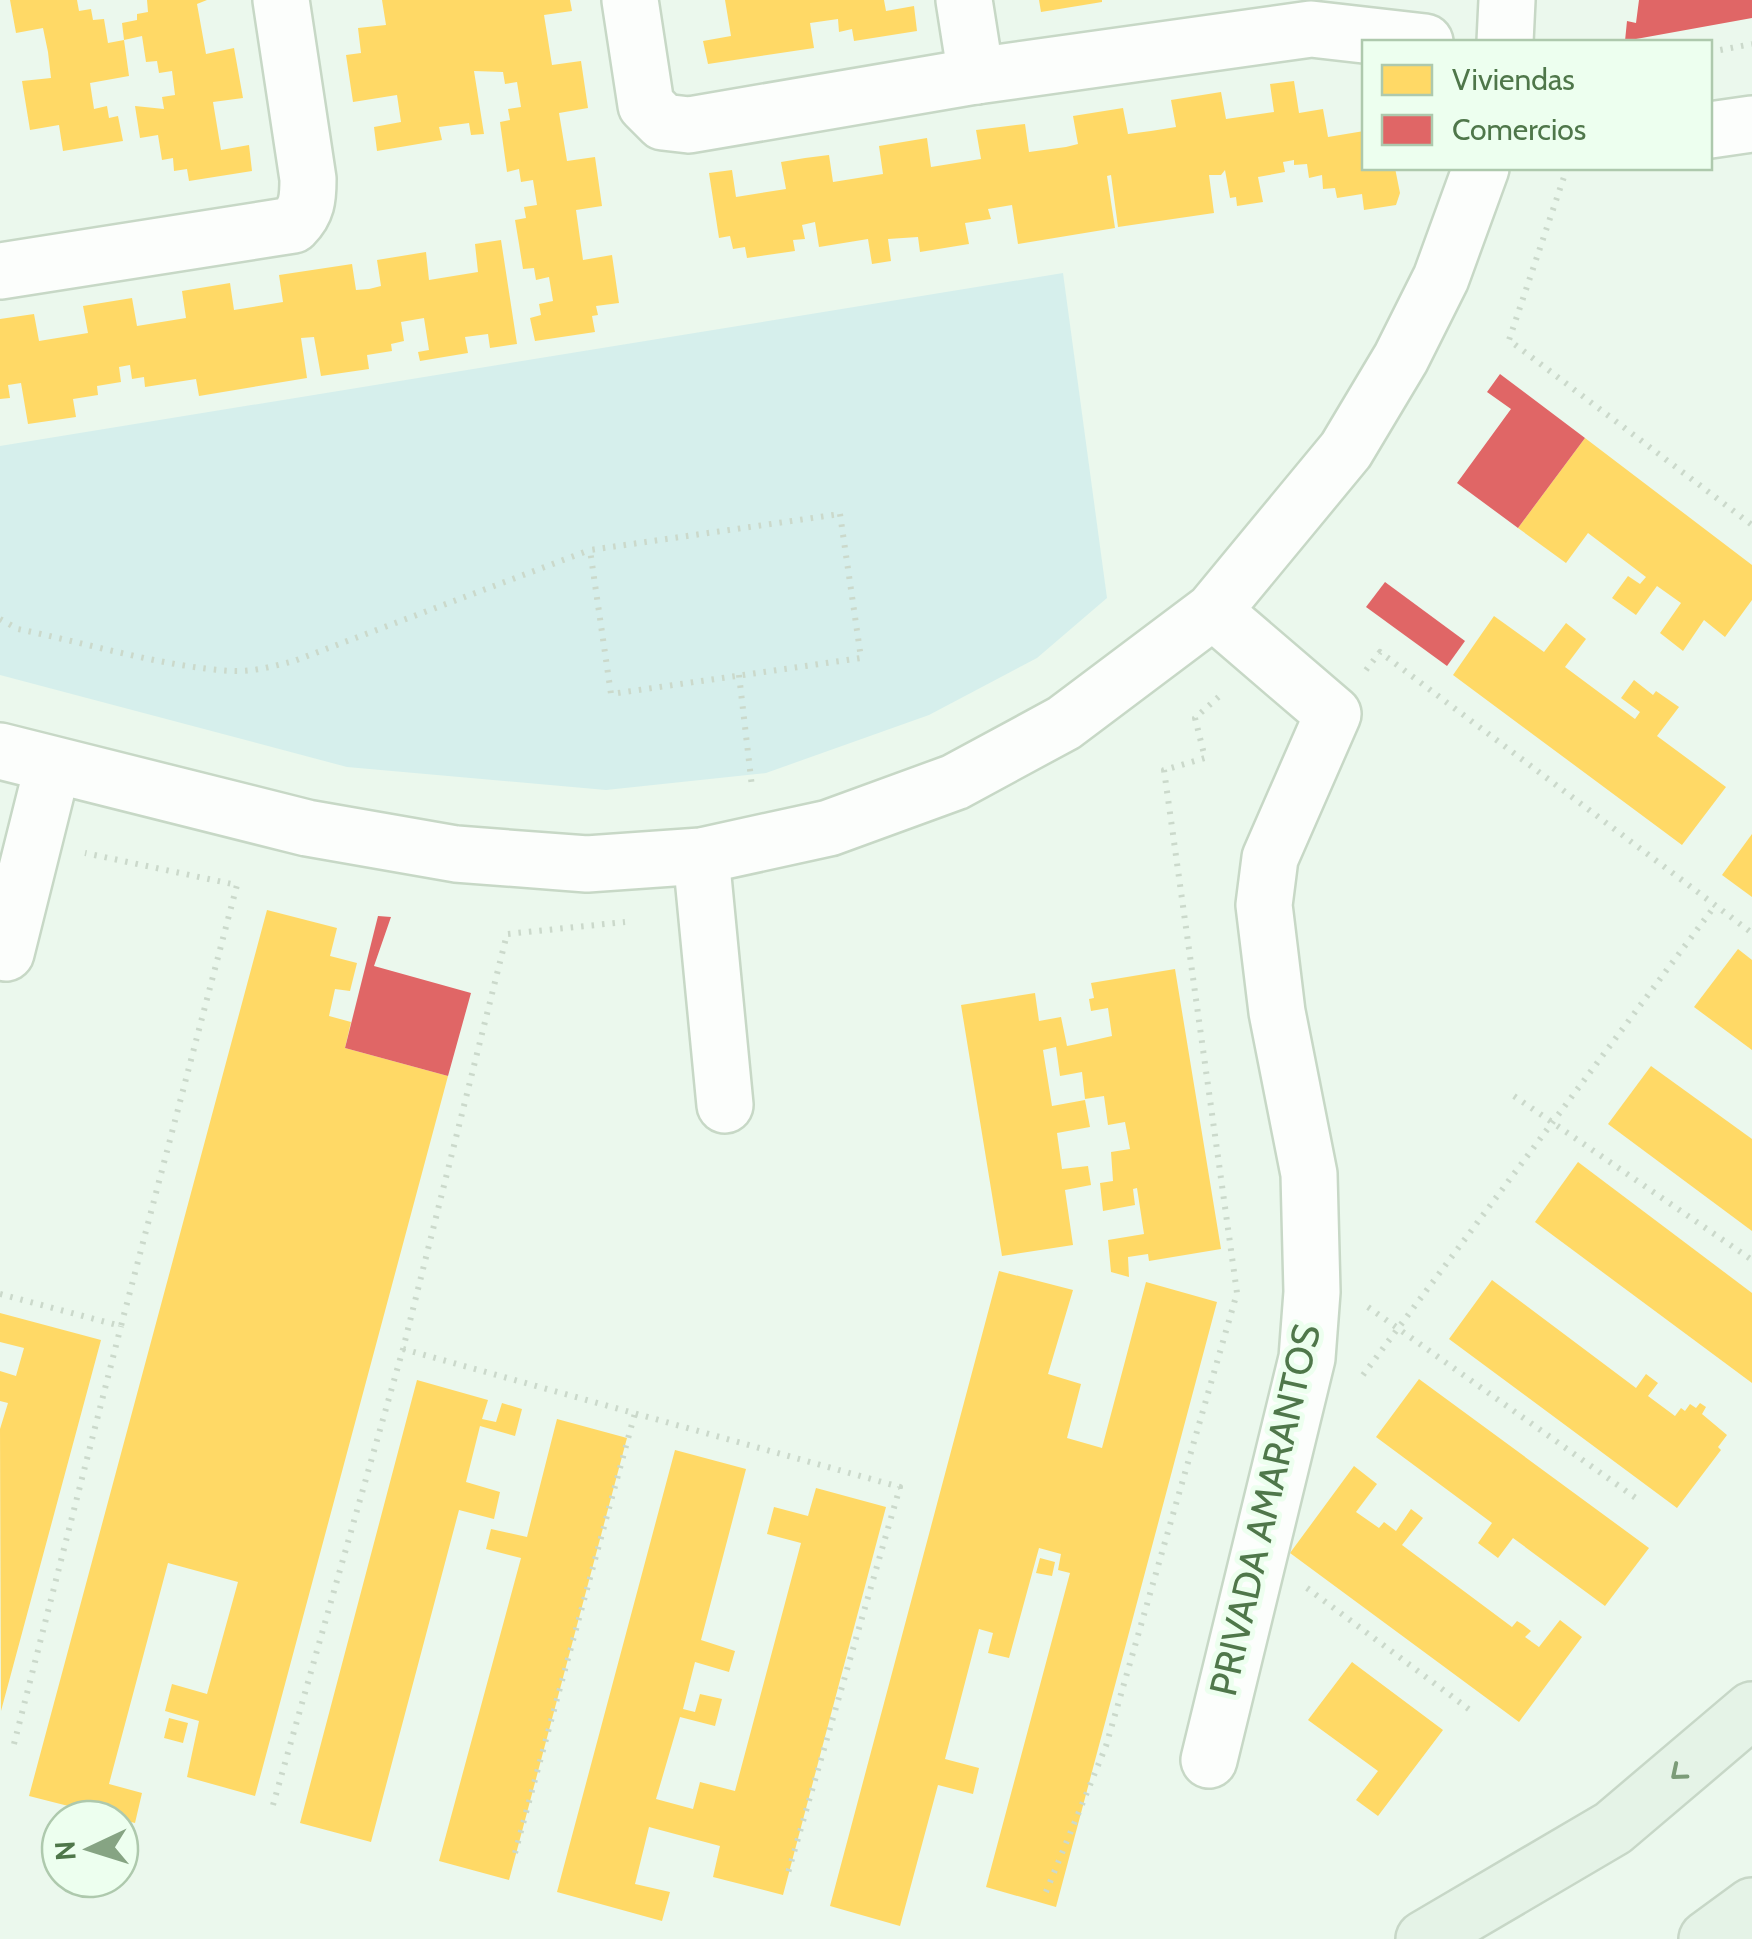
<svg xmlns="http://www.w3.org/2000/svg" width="1752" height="1939" viewBox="0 0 1752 1939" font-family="Cabin,sans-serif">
  <rect width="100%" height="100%" fill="#ebf8ed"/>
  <path fill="#d6efec" d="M1063 273 1107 598 1037 658 929 715 766 773 606 790 347 767 0 675V446Z"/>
  <g fill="#ffd966">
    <path d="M10 0H77L79 11 91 9 93 20 104 19 108 43 124 40 129 76 90 83 94 109 107 106 109 118 118 116 123 141 63 151 59 125 30 130 22 81 51 78 48 52 43 28 16 33Z"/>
    <path d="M147 0H207L197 4 206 54 234 48 243 98 213 102 221 150 249 145 252 171 189 181 187 169 174 171 173 158 162 160 158 135 140 138 135 106 164 109 162 97 175 95 172 71 159 73 157 61 146 62 142 36 124 40 122 23 137 20V14L148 12Z"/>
    <path d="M382 0H570L572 11 544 15 552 65 581 61 588 108 559 113 567 161 595 157 602 206 576 210 583 260 612 255 619 303 596 306 598 315 592 316 595 332 535 341 530 318 541 315 539 304 553 301 549 277 536 280 534 268 523 269 519 244 515 220 526 218 524 207 537 205 533 180 521 182 519 169 507 172 500 122 510 120 508 109 521 107 517 82 505 84 503 72 474 71 484 134 471 135 469 123 439 127 442 140 377 151 374 127 401 122 397 95 353 102 346 55 361 53 358 28 386 25Z"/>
    <path d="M725 0H884L886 11 914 6 917 31 854 41 852 29 839 32 838 19 810 23 814 48 708 64 703 41 731 36Z"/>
    <path d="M1039 0H1102V2L1041 12Z"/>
    <path d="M1294 81 1299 113 1323 109 1328 137 1364 131V168H1395L1400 193 1396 205 1364 210 1362 194 1337 198 1335 188 1323 189 1322 175 1309 178 1307 164 1294 165V160L1283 162 1285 172 1258 177 1263 202 1237 206 1236 197 1230 198 1225 170 1221 175H1209L1214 213 1118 227 1111 175 1107 176 1115 228 1018 244 1012 205 988 209 991 219 965 223 969 244 920 252 918 237 888 239 891 261 872 264 868 239 819 247 815 222 802 225 805 239 793 240 795 251 747 258 745 247 733 249 730 236 719 238 709 173 732 170 736 197 786 189 781 162 805 158 829 155 833 182 883 174 879 146 927 138 931 167 981 159 976 130 1025 124 1029 152 1066 147 1078 144 1073 116 1123 108 1128 134 1151 131 1176 127 1171 100 1221 92 1226 119 1274 112 1270 84Z"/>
    <path d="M501 240 517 344 490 348 488 334 465 337 468 353 420 361 418 352 429 350 424 318 401 322 404 341 391 344 392 351 367 355 369 369 321 376 314 337 301 338 307 378 199 396 196 379 145 387 144 377 132 379 130 365 119 367 121 382 97 386 98 395 73 399 76 417 28 424 21 383 8 385 10 398 0 399V319L34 314 39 341 88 333 83 306 132 298 137 326 186 318 182 291 230 283 234 310 283 302 279 275 352 264 356 290 369 289 381 286 377 260 426 252 429 280 478 272 475 244Z"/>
    <path d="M1585 438 1752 565V600L1725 637 1704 620 1683 651 1660 633 1681 603 1657 586 1636 615 1612 598 1628 576 1640 584 1646 577 1588 533 1566 563 1518 528Z"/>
    <path d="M1494 616 1544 652 1566 623 1586 639 1565 667 1635 719 1640 712 1621 698 1634 680 1653 695 1656 691 1679 707 1657 736 1726 787 1682 845 1453 675Z"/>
    <path d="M1752 834V897L1722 875Z"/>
    <path d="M267 910 337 928 330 956 357 963 350 991 335 989 329 1016 351 1022 345 1048 448 1076 255 1796 187 1777 199 1721 165 1711 172 1684 207 1694 238 1582 168 1563 109 1784 142 1793 135 1823 29 1796Z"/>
    <path d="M1738 949 1752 960V1050L1694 1007Z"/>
    <path d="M1175 969 1221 1249 1149 1261 1148 1254 1128 1257 1129 1277 1111 1272 1108 1240 1144 1234 1137 1188 1133 1189 1135 1205 1103 1211 1100 1183 1113 1181 1111 1152 1130 1149 1125 1122 1108 1125 1104 1096 1085 1099 1082 1072 1060 1076 1056 1047 1043 1050 1052 1106 1085 1100 1090 1127 1057 1133 1062 1169 1088 1166 1091 1185 1065 1190 1073 1245 1002 1256 961 1005 1035 993 1039 1021 1061 1017 1067 1046 1077 1044 1112 1036 1108 1008 1091 1011 1089 999 1094 998 1091 983Z"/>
    <path d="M1651 1066 1752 1139V1231L1608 1124Z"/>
    <path d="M1578 1162 1752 1293V1383L1535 1222Z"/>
    <path d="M999 1271 1073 1290 1048 1374 1081 1384 1067 1438 1102 1448 1146 1282 1217 1302 1056 1907 986 1887 1070 1573 1058 1570 1061 1554 1039 1548 1009 1658 988 1653 993 1633 979 1629 945 1759 979 1768 973 1794 938 1785 900 1926 830 1906Z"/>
    <path d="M1492 1280 1636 1388 1646 1374 1658 1383 1648 1396 1675 1416 1681 1408 1685 1411 1690 1404 1696 1408 1700 1403 1706 1407 1702 1414 1727 1435 1718 1447 1721 1450 1677 1508 1449 1339Z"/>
    <path d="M0 1313 101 1340 1 1711 0 1429 8 1403 0 1401V1371L16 1376 24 1348 0 1342Z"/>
    <path d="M1419 1379 1649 1548 1605 1606 1513 1538 1498 1558 1478 1543 1492 1523 1376 1437Z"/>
    <path d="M417 1380 488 1400 482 1419 496 1422 502 1403 522 1409 515 1436 480 1426 466 1482 500 1492 494 1519 459 1510 371 1842 300 1823Z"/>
    <path d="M557 1419 627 1438 509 1880 439 1861 521 1558 486 1549 491 1529 527 1537Z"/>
    <path d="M675 1450 746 1469 701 1640 735 1651 729 1672 695 1662 683 1709 695 1712 700 1694 722 1699 715 1726 680 1717 656 1799 693 1809 700 1782 735 1791 801 1543 767 1534 774 1507 808 1516 816 1488 886 1507 783 1895 713 1877 720 1846 649 1827 635 1884 670 1892 662 1921 557 1892Z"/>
    <path d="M1354 1466 1377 1484 1356 1512 1379 1528 1384 1522 1396 1531 1411 1509 1423 1518 1402 1545 1512 1627 1517 1621 1522 1624 1531 1631 1525 1637 1539 1647 1560 1620 1582 1637 1519 1722 1290 1553Z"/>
    <path d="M1040 1558 1055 1562 1052 1576 1036 1573Z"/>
    <path d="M1352 1662 1443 1730 1378 1816 1356 1800 1378 1771 1308 1720Z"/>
    <path d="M169 1718 188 1723 183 1743 164 1738Z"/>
  </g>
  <g fill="#e06666">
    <path d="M1639 0H1752V18L1625 41 1627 21 1636 23Z"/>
    <path d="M1500 374 1585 438 1518 528 1457 483 1511 409 1487 392Z"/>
    <path d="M1385 582 1465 641 1447 666 1366 607Z"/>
    <path d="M378 916 391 917 374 966 471 993 448 1076 345 1048Z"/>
  </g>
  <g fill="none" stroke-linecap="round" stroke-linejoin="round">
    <g stroke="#c7d8c6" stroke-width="60">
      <g id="minor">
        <path d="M630 0 646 105 663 122 689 125 976 76 1311 29 1425 42"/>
        <path d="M964 0 976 76"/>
        <path d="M1505 42 1507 0"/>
        <path d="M1710 130 1752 124"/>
        <path d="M0 271 293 225C307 211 308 199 308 179L281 0"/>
        <path d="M0 751 307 828 456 854 587 864 701 856 829 828 955 782 1064 723 1213 611 1346 450 1401 358 1441 278 1481 168"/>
        <path d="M701 856 725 1105"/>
        <path d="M6 953 53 765"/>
        <path d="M1209 1760 1307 1358 1312 1292 1309 1174 1277 1012 1264 905 1270 858 1333 714 1213 611"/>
      </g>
    </g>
    <g stroke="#c7d7c7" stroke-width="60">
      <g id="major">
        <path d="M1424 1939 1613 1828 1752 1710"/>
        <path d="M1707 1939 1752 1906"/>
      </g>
    </g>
    <g stroke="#cbd9cb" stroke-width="6" stroke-dasharray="2.5 8" stroke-linecap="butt">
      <path d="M1710 52 1752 44"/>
      <path d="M1567 168 1509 340 1752 525"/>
      <path d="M840 514 861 658 611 694 590 550Z"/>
      <path d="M0 619 18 629C86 643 164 667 232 671 253 672 274 666 294 661L590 550"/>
      <path d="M1366 670 1380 652 1752 933"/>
      <path d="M739 675 752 787"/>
      <path d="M1514 1096 1752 1260"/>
      <path d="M0 1294 121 1326 237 885 85 853"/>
      <path d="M1368 1307 1640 1501"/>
      <path d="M403 1349 900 1487 788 1873"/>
      <path d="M1363 1375 1714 907"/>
      <path d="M1307 1588 1474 1713"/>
      <path d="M14 1744 121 1326"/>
      <path d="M273 1805 403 1349 507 934 625 922"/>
      <path d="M515 1853 635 1413"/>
      <path d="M1046 1892 1106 1746 1237 1293 1164 770 1205 758 1195 718 1224 692"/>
    </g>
    <use href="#minor" stroke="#fcfefc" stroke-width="55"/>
    <use href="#major" stroke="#e5f3e7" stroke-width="55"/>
  </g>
  <defs><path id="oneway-chevron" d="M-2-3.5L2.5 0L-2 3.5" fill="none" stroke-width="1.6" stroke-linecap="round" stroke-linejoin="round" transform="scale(2.5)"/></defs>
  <use stroke="#7c9c79" href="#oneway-chevron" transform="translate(1678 1773) rotate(140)"/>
  <g text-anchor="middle" stroke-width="10" stroke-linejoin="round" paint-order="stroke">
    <g font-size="38" fill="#4f774a" stroke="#edffef">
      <text transform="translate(1265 1510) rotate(-77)" y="13">PRIVADA AMARANTOS</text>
    </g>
  </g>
  <rect x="1362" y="40" width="350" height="130" fill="#edffef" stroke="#aec9ad" stroke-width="2.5"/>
  <rect x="1382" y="65" width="50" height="30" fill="#ffd966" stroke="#aec9ad" stroke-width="2.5"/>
  <text x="1452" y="90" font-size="30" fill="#4f774a">Viviendas</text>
  <rect x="1382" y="115" width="50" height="30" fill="#e06666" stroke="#aec9ad" stroke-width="2.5"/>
  <text x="1452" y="140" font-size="30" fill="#4f774a">Comercios</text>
  <g transform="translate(90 1849) rotate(266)"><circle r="48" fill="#edffef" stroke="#aec9ad" stroke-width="2.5"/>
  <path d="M0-8L18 38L0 25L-18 38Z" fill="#86a483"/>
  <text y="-15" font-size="28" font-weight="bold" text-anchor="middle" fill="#4f774a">N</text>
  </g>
</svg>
